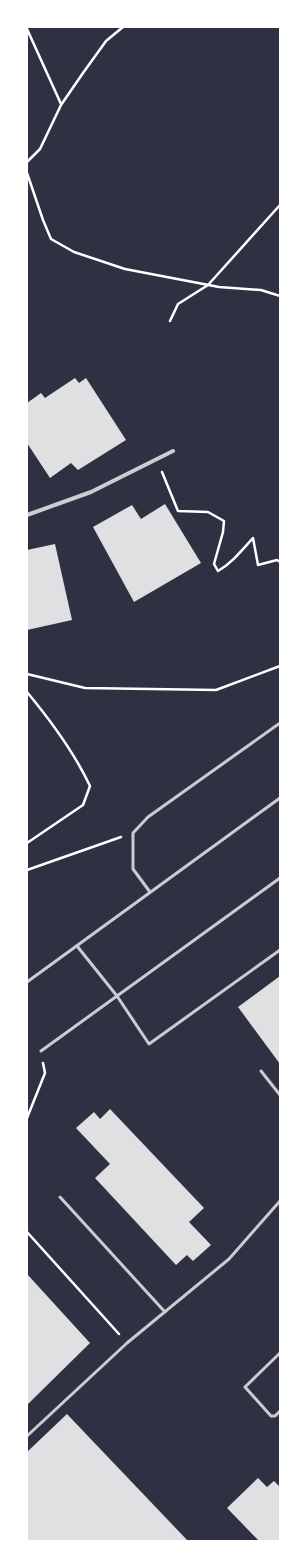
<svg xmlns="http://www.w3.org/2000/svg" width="307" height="1568" viewBox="0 0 307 1568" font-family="Overpass,sans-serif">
  <rect width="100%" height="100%" fill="#2d3142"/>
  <g fill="#e0e0e3">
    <path d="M75 378 79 383 86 378 126 440 78 470 71 463 50 478 27 443V403L41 393 45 398Z"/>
    <path d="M165 504 201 563 134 602 93 527 132 505 141 519Z"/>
    <path d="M55 544 72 620 27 630V550Z"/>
    <path d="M280 976V1064L238 1007Z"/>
    <path d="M110 1109 204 1208 189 1222 211 1245 193 1261 187 1255 176 1265 95 1178 110 1164 76 1128 94 1112 100 1119Z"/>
    <path d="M27 1274 90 1343 27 1405Z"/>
    <path d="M67 1414 85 1433 188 1541H27V1452Z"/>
    <path d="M258 1478 267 1487 274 1481 280 1487V1541H259L227 1508Z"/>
  </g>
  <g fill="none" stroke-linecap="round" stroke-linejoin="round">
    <g stroke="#fff" stroke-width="2.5">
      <path d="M27 29 61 104"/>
      <path d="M27 162 40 149 61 105 83 73 106 41 123 27"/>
      <path d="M27 173 43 220 51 239 74 252 125 269 219 287 261 290 280 296"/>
      <path d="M170 321 178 304 208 285 280 205"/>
      <path d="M162 472 178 511 208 512 224 521 223 532 214 564 218 571C232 563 242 550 253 538L258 565 277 560 280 562"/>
      <path d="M27 674 85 688 216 690 280 666"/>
      <path d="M27 692C51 721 74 752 90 786L83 805 27 843"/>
      <path d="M27 870 121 837"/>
      <path d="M27 1118 45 1073 43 1063"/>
      <path d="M27 1232 119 1334"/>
    </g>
    <g stroke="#caccd0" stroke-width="3">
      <path d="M150 892 133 869V833L148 817 280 723"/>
      <path d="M77 946 117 996 149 1044 280 950"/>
      <path d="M27 982 280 798"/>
      <path d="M41 1051 280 878"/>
      <path d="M261 1071 280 1095"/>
      <path d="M60 1197 165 1312"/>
      <path d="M280 1353 245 1387 271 1416H275L280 1411"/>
      <path d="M27 1436 127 1343 229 1259 280 1201"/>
    </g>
    <path stroke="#caccd0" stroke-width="4" d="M27 515 91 492 173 451"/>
  </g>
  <rect width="307" height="1568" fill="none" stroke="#ffffff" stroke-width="56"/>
</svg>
